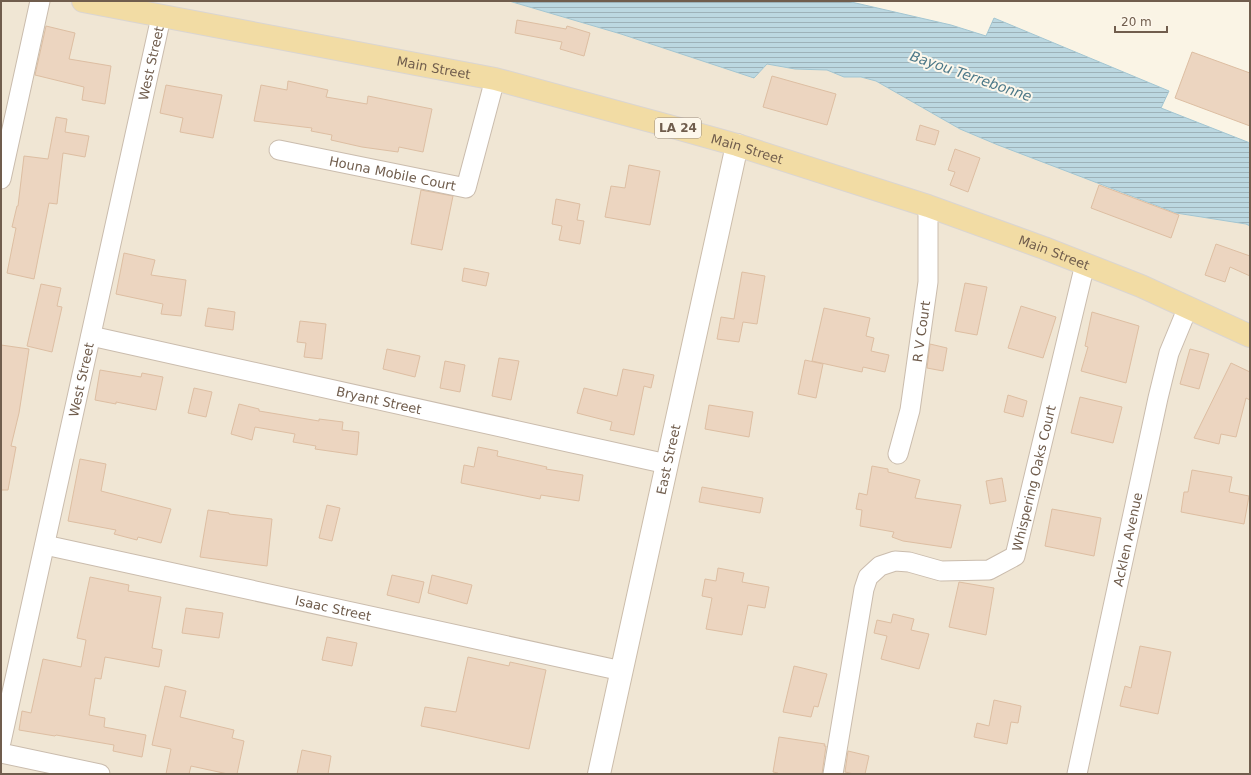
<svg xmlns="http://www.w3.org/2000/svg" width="1251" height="775" viewBox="0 0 1251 775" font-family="'DejaVu Sans',sans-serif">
  <defs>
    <pattern id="water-rules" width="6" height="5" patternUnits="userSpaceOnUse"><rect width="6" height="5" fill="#bcd8e1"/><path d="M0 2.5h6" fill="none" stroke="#9db2b9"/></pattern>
  </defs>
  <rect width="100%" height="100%" fill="#faf4e5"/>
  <path fill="#f0e6d4" d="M1 1H509L621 34 767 64 795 69 828 70 844 77H861L876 81 960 129 998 145 1176 213 1246 224 1250 226V774H1Z"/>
  <path fill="url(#water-rules)" stroke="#a3c6d2" d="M509 1H847L951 25 986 36 994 18 1169 91 1161 108 1250 143V226L1246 224 1176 213 998 145 960 129 876 81 861 77H844L827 70 795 69 767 64 754 78 621 34Z"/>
  <g fill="#ecd5c0" stroke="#ddbea2">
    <path d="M517 20 566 29 567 26 590 33 584 56 560 49 562 42 515 33Z"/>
    <path d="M46 26 75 33 69 59 111 66 105 104 82 100 84 87 35 75Z"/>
    <path d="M1192 52 1250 73V126L1175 98Z"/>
    <path d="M772 76 836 94 827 125 763 107Z"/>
    <path d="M288 81 328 90 326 97 367 104 368 96 432 109 423 152 399 147 398 152 362 147 331 140 332 135 311 131 312 128 254 121 261 85 287 90Z"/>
    <path d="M166 85 222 95 213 138 180 132 183 118 160 113Z"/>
    <path d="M56 117 67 119 65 132 89 136 85 157 63 153 57 204 49 203 34 279 7 273 16 228 12 227 17 206H18L24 156 48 159Z"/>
    <path d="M920 125 939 131 935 145 916 140Z"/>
    <path d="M955 149 980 158 968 192 950 185 955 172 948 170Z"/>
    <path d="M629 165 660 171 650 225 605 217 611 186 625 188Z"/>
    <path d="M1099 185 1179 215 1171 238 1091 208Z"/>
    <path d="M421 190 453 196 442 250 411 244Z"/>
    <path d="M556 199 580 204 577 220 584 221 580 244 559 240 562 226 552 224Z"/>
    <path d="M1216 244 1250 256V276L1230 267 1225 282 1205 275Z"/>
    <path d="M124 253 155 260 151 275 186 280 181 316 161 314 163 304 116 294Z"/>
    <path d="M464 268 489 273 486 286 462 281Z"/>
    <path d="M742 272 765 276 757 324 743 322 739 342 717 339 721 317 734 319Z"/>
    <path d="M965 283 987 287 977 335 955 331Z"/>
    <path d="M41 284 61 288 57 306 62 307 52 352 27 346Z"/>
    <path d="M1021 306 1056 317 1043 358 1008 348Z"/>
    <path d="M208 308 235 312 233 330 205 326Z"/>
    <path d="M824 308 870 318 866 336 874 338 871 351 889 355 885 372 863 367 862 372 812 361Z"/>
    <path d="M1092 312 1139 326 1126 383 1081 371 1088 347 1085 346Z"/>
    <path d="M300 321 326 324 322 359 304 357 306 343 297 342Z"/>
    <path d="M930 344 947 348 943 371 927 368Z"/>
    <path d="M1 345 29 349 19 413 11 446 16 447 8 490H1Z"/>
    <path d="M387 349 420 356 415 377 383 369Z"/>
    <path d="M1190 349 1209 354 1199 389 1180 384Z"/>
    <path d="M499 358 519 361 511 400 492 396Z"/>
    <path d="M805 360 823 364 816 398 798 394Z"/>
    <path d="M445 361 465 365 460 392 440 388Z"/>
    <path d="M1231 363 1250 372V400L1246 398 1236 437 1221 434 1219 444 1194 438Z"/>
    <path d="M623 369 654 375 651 388 644 386 634 435 610 430 612 422 577 413 584 388 617 396Z"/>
    <path d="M100 370 141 377 142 373 163 377 156 410 116 402V404L95 400Z"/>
    <path d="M194 388 212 392 206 417 188 413Z"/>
    <path d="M1008 395 1027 401 1023 417 1004 412Z"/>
    <path d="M1080 397 1122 407 1113 443 1071 433Z"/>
    <path d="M239 404 259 409V411L319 421V419L343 422 342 430 359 432 357 455 315 449 316 446 293 442 295 434 255 427 252 440 231 434Z"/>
    <path d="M709 405 753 412 749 437 705 429Z"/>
    <path d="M478 447 498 451 497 456 547 467 546 469 583 475 579 501 541 495 540 499 461 483 464 465 474 467Z"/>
    <path d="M80 459 106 464 101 491 171 509 161 543 138 537 137 540 114 534 116 530 68 521Z"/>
    <path d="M872 466 888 469V472L920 480 915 498 961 505 951 548 903 541 892 537 894 532 860 526 862 510 856 509 859 493 867 495Z"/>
    <path d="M1192 470 1232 477 1229 492 1249 496 1244 524 1181 512 1184 492H1188Z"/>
    <path d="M1002 478 1006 501 990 504 986 481Z"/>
    <path d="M702 487 763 498 760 513 699 502Z"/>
    <path d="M327 505 340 508 332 541 319 538Z"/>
    <path d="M1052 509 1101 518 1094 556 1045 546Z"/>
    <path d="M208 510 229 513V514L272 519 267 566 200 557Z"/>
    <path d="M718 568 744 573 742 582 769 587 765 608 748 605 742 635 706 629 712 598 702 596 705 579 716 581Z"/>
    <path d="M392 575 424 582 419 603 387 595Z"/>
    <path d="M432 575 472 585 467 604 428 593Z"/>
    <path d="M90 577 129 585 128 591 161 597 152 648 162 650 159 667 105 657 101 679 95 678 89 715 105 718 104 727 146 735 142 757 113 751 114 745 56 735 55 736 19 730 22 711 31 713 43 659 81 667 86 640 77 638Z"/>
    <path d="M959 582 994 588 986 635 949 627Z"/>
    <path d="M186 608 223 613 219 638 182 633Z"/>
    <path d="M893 614 914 619 911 630 929 634 919 669 881 659 887 636 874 633 877 620 891 623Z"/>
    <path d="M327 637 357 643 352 666 322 660Z"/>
    <path d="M1140 646 1171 652 1158 714 1120 706 1125 686 1131 688Z"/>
    <path d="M468 657 509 666 510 662 546 670 529 749 442 730 421 726 425 707 456 712Z"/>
    <path d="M794 666 827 674 818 707 814 706 811 717 783 712Z"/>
    <path d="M165 686 186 691 180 717 234 730 232 738 244 741 237 774H228L191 766 189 774H166L171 749 152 745Z"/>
    <path d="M994 700 1021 706 1018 723 1011 722 1007 744 974 737 977 723 989 726Z"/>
    <path d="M779 737 825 744 824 746H826L822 774H778V773L773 772Z"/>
    <path d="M302 750 331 756 328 774H297Z"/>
    <path d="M848 751 869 756 865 774H854L845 772Z"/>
  </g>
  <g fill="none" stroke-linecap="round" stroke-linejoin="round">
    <g stroke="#cabcad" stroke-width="21">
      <g id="street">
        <path id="s1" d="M279 150 466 188 495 79"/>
        <path d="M1 179 40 1"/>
        <path id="s2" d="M91 336 667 464"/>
        <path id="s3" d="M898 454 910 410 928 282V206"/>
        <path id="s4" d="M45 545 622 671"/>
        <path id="s5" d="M1 742 161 17"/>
        <path d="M1 753 100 774"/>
        <path id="s6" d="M833 774 864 589 868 577 880 566 895 561 909 562 941 571 989 570 1015 556 1085 264"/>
        <path id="s7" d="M1077 774 1158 398 1169 353 1188 307"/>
      </g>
    </g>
    <g stroke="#ccbdab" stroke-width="24">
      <g id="secondary">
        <path id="s8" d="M599 774 737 145"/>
      </g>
    </g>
    <g stroke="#dad5d1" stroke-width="24">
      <g id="primary">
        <path id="s9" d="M83 1 495 79 669 126 737 145 928 206 1044 248 1141 286 1250 336"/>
      </g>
    </g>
    <use href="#street" stroke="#fff" stroke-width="19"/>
    <use href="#secondary" stroke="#fff" stroke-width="22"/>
    <use href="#primary" stroke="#f2dca4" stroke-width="22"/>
  </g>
  <g text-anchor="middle" stroke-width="4" stroke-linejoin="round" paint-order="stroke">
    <rect fill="#fdf7eb" stroke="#9a8b7c" stroke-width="1" x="655" y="118" width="46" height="20" rx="3"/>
    <g font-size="12" font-weight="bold" fill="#705d4d">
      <text x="678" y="132">LA 24</text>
    </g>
    <g font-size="13" fill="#705d4d" stroke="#fdf7eb">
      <text dy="5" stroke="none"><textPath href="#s5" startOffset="695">West Street</textPath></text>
      <text dy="5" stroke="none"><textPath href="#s9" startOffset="357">Main Street</textPath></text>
      <text dy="5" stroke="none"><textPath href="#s9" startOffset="681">Main Street</textPath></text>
      <text dy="5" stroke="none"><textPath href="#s1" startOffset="116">Houna Mobile Court</textPath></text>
      <text dy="5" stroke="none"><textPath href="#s9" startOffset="1005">Main Street</textPath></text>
      <text dy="5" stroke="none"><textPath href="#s3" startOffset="125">R V Court</textPath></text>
      <text dy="5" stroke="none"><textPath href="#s5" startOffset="371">West Street</textPath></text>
      <text dy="5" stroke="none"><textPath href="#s2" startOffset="295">Bryant Street</textPath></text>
      <text dy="5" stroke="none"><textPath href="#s8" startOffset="322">East Street</textPath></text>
      <text dy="5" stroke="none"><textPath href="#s6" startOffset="437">Whispering Oaks Court</textPath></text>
      <text dy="5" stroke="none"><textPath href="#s7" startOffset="240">Acklen Avenue</textPath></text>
      <text dy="5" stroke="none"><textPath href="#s4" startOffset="295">Isaac Street</textPath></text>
    </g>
    <g font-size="14" font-style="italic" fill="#4c7888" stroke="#fdf7eb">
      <text transform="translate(971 76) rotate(19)" y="5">Bayou Terrebonne</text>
    </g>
  </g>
  <rect width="1251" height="775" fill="none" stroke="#705d4d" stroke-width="4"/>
  <path d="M1115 26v6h52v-6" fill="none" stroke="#705d4d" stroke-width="2"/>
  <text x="1121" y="26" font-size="12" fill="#705d4d" stroke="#fdf7eb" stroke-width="3" paint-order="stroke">20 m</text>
</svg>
